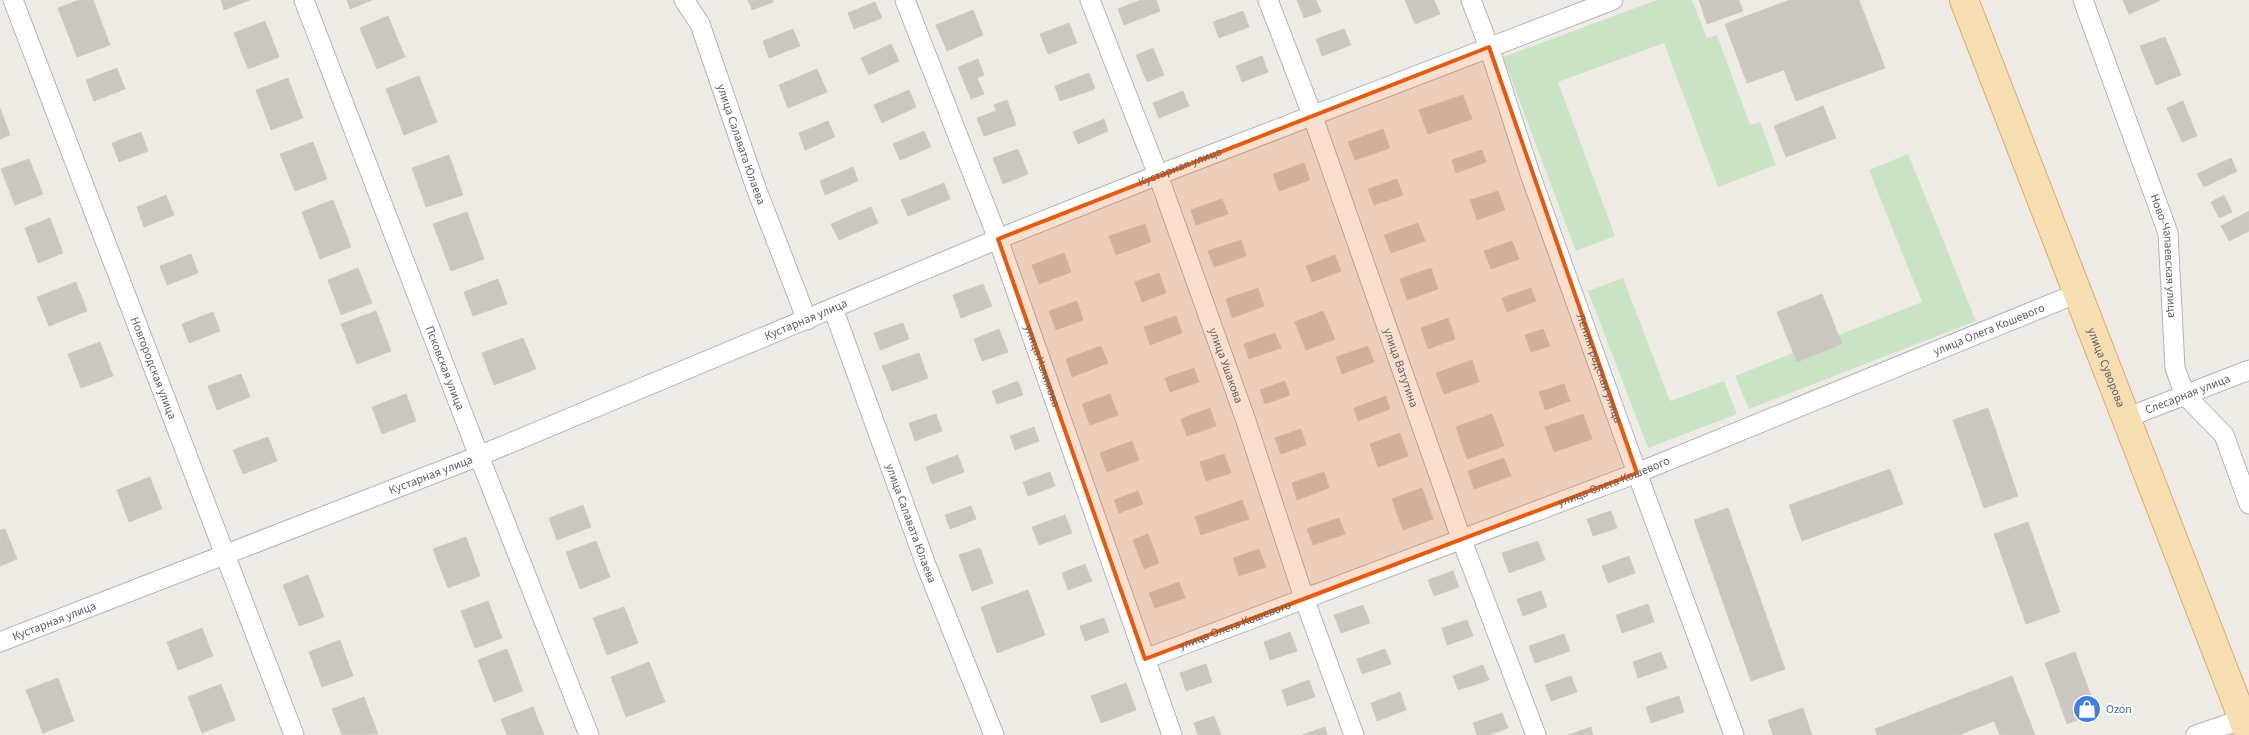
<svg xmlns="http://www.w3.org/2000/svg" width="2249" height="735" viewBox="0 0 2249 735" font-family="'Source Sans 3',sans-serif">
  <rect width="100%" height="100%" fill="#eeebe6"/>
  <g fill="#cbe3c5">
    <path d="M1657 0H1692L1707 38 1717 35 1750 125 1760 122 1776 165 1718 187 1664 43 1558 82 1615 236 1576 251 1503 57Z"/>
    <path d="M1908 154 1976 321 1749 409 1735 376 1922 302 1869 170Z"/>
    <path d="M1623 278 1670 401 1724 381 1737 414 1648 448 1588 291Z"/>
  </g>
  <g fill="#cac6c2" stroke="#d3cbc5">
    <path d="M79 0H93L110 45 77 57 58 8Z"/>
    <path d="M221 0H250L224 10Z"/>
    <path d="M347 0H372L350 9Z"/>
    <path d="M748 0H772L773 2 752 10Z"/>
    <path d="M1141 0H1156L1160 11 1124 25 1118 9Z"/>
    <path d="M1297 0H1316L1321 12 1304 18Z"/>
    <path d="M1405 0H1434L1440 14 1415 24Z"/>
    <path d="M1699 0H1739L1743 11 1707 24Z"/>
    <path d="M1790 0H1859L1885 68 1796 101 1784 70 1747 83 1725 24Z"/>
    <path d="M2123 0H2159V1L2129 14Z"/>
    <path d="M875 2 882 18 854 29 848 13Z"/>
    <path d="M973 10 983 35 947 51 936 25Z"/>
    <path d="M1243 11 1249 27 1219 38 1213 22Z"/>
    <path d="M388 16 405 57 377 69 360 28Z"/>
    <path d="M265 21 279 57 248 69 234 33Z"/>
    <path d="M1069 23 1077 43 1048 54 1040 34Z"/>
    <path d="M793 29 800 46 769 58 763 41Z"/>
    <path d="M1344 29 1351 45 1322 56 1316 39Z"/>
    <path d="M2165 37 2181 75 2156 85 2140 46Z"/>
    <path d="M891 44 899 61 869 75 861 58Z"/>
    <path d="M1153 48 1164 75 1147 82 1136 55Z"/>
    <path d="M1262 56 1268 72 1242 82 1236 66Z"/>
    <path d="M978 59 984 75 977 78 984 94 971 99 958 67Z"/>
    <path d="M117 68 125 89 94 101 86 80Z"/>
    <path d="M817 69 827 92 788 108 779 85Z"/>
    <path d="M1089 73 1095 89 1060 101 1055 86Z"/>
    <path d="M419 76 437 122 404 135 386 89Z"/>
    <path d="M288 78 303 118 271 130 256 90Z"/>
    <path d="M909 90 916 107 882 123 874 105Z"/>
    <path d="M1183 91 1189 106 1159 118 1153 103Z"/>
    <path d="M1463 95 1472 119 1428 134 1419 110Z"/>
    <path d="M1007 100 1016 125 984 136 977 118 996 111 994 105Z"/>
    <path d="M2183 101 2197 136 2182 142 2167 108Z"/>
    <path d="M1823 106 1836 138 1786 157 1774 126Z"/>
    <path d="M0 108 10 135 0 139Z"/>
    <path d="M1104 119 1108 131 1078 144 1073 132Z"/>
    <path d="M828 121 835 137 805 150 799 133Z"/>
    <path d="M1383 129 1390 148 1355 160 1348 142Z"/>
    <path d="M924 131 931 147 900 160 893 144Z"/>
    <path d="M141 132 148 151 119 162 112 143Z"/>
    <path d="M313 142 327 179 295 191 280 154Z"/>
    <path d="M1018 149 1028 174 1003 184 993 158Z"/>
    <path d="M1482 150 1486 162 1456 173 1452 160Z"/>
    <path d="M449 155 463 195 426 207 412 168Z"/>
    <path d="M2231 158 2237 171 2204 187 2197 174Z"/>
    <path d="M29 159 43 194 15 205 1 169Z"/>
    <path d="M1304 163 1310 180 1279 191 1273 174Z"/>
    <path d="M853 167 858 181 825 195 820 181Z"/>
    <path d="M1397 179 1403 195 1374 205 1368 189Z"/>
    <path d="M944 183 950 199 908 216 901 200Z"/>
    <path d="M1498 191 1505 210 1477 220 1470 200Z"/>
    <path d="M166 195 174 215 144 227 137 207Z"/>
    <path d="M2224 195 2232 212 2219 218 2211 202Z"/>
    <path d="M1222 199 1228 214 1196 225 1191 210Z"/>
    <path d="M333 200 351 247 320 259 302 212Z"/>
    <path d="M871 207 878 223 839 240 831 224Z"/>
    <path d="M2249 211V231L2229 241 2221 226Z"/>
    <path d="M467 212 484 259 451 271 433 224Z"/>
    <path d="M50 218 63 253 38 263 25 228Z"/>
    <path d="M1418 223 1425 241 1391 253 1384 235Z"/>
    <path d="M1145 224 1151 242 1116 255 1109 236Z"/>
    <path d="M1241 240 1246 256 1214 267 1208 251Z"/>
    <path d="M1512 241 1519 259 1491 269 1484 251Z"/>
    <path d="M1064 253 1071 272 1039 284 1032 265Z"/>
    <path d="M191 254 198 273 167 285 160 266Z"/>
    <path d="M1335 255 1341 271 1312 282 1306 266Z"/>
    <path d="M358 268 372 303 341 315 328 280Z"/>
    <path d="M1431 268 1438 289 1407 300 1400 279Z"/>
    <path d="M1159 273 1166 293 1142 302 1135 282Z"/>
    <path d="M498 279 507 304 473 316 464 292Z"/>
    <path d="M76 282 87 311 49 326 37 297Z"/>
    <path d="M983 284 992 306 961 318 953 295Z"/>
    <path d="M1258 288 1264 306 1232 318 1226 299Z"/>
    <path d="M1531 288 1536 301 1507 312 1502 298Z"/>
    <path d="M1822 294 1842 344 1797 362 1777 312Z"/>
    <path d="M1077 301 1083 320 1056 330 1049 311Z"/>
    <path d="M376 311 391 351 357 364 341 324Z"/>
    <path d="M1323 311 1335 339 1306 350 1295 322Z"/>
    <path d="M213 312 220 331 189 343 182 324Z"/>
    <path d="M1176 316 1182 333 1150 345 1144 327Z"/>
    <path d="M1448 318 1455 339 1428 349 1421 328Z"/>
    <path d="M903 323 909 339 880 350 874 333Z"/>
    <path d="M999 329 1008 352 982 361 974 339Z"/>
    <path d="M1543 329 1550 346 1531 352 1525 335Z"/>
    <path d="M1275 333 1281 348 1249 359 1244 344Z"/>
    <path d="M523 338 536 369 494 385 482 353Z"/>
    <path d="M100 342 113 376 81 388 68 354Z"/>
    <path d="M1101 346 1108 363 1072 377 1066 359Z"/>
    <path d="M1368 346 1374 362 1342 374 1336 357Z"/>
    <path d="M919 353 928 378 892 391 882 366Z"/>
    <path d="M1472 360 1479 382 1444 394 1436 373Z"/>
    <path d="M1194 368 1199 382 1170 392 1165 378Z"/>
    <path d="M241 374 250 397 217 410 208 386Z"/>
    <path d="M1018 381 1023 395 997 404 992 391Z"/>
    <path d="M1285 381 1290 395 1265 404 1260 390Z"/>
    <path d="M1564 384 1570 401 1545 410 1539 392Z"/>
    <path d="M406 394 416 421 382 434 372 407Z"/>
    <path d="M1110 394 1118 415 1090 425 1082 404Z"/>
    <path d="M1386 396 1390 409 1358 421 1354 408Z"/>
    <path d="M1210 408 1216 426 1187 436 1181 419Z"/>
    <path d="M1988 408 2018 496 1984 508 1953 420Z"/>
    <path d="M936 414 942 431 915 441 909 423Z"/>
    <path d="M1492 414 1504 446 1467 459 1456 427Z"/>
    <path d="M1583 414 1592 439 1554 452 1545 427Z"/>
    <path d="M1034 427 1039 441 1015 450 1010 436Z"/>
    <path d="M1301 429 1306 445 1281 454 1275 438Z"/>
    <path d="M1400 433 1408 456 1378 467 1370 444Z"/>
    <path d="M268 437 277 461 243 474 233 450Z"/>
    <path d="M1132 441 1139 460 1107 472 1100 453Z"/>
    <path d="M1224 454 1231 473 1206 481 1200 462Z"/>
    <path d="M958 455 964 472 932 484 926 467Z"/>
    <path d="M1504 458 1511 476 1474 489 1468 471Z"/>
    <path d="M1890 469 1903 504 1802 541 1789 505Z"/>
    <path d="M1050 472 1055 486 1028 496 1023 482Z"/>
    <path d="M1324 472 1329 488 1297 500 1292 483Z"/>
    <path d="M150 477 162 509 129 522 117 490Z"/>
    <path d="M1422 488 1433 519 1403 530 1392 499Z"/>
    <path d="M1138 491 1143 504 1119 513 1114 500Z"/>
    <path d="M1242 500 1249 519 1201 535 1195 517Z"/>
    <path d="M583 505 591 527 557 540 549 518Z"/>
    <path d="M971 506 976 519 950 529 945 515Z"/>
    <path d="M1728 508 1785 669 1751 681 1694 520Z"/>
    <path d="M1611 511 1617 528 1593 536 1587 519Z"/>
    <path d="M1065 515 1072 533 1039 545 1032 527Z"/>
    <path d="M1339 518 1345 534 1313 545 1307 529Z"/>
    <path d="M2028 522 2060 612 2026 624 1994 534Z"/>
    <path d="M5 529 17 559 0 566V530Z"/>
    <path d="M1148 534 1159 563 1144 569 1133 540Z"/>
    <path d="M466 537 480 576 448 588 433 549Z"/>
    <path d="M596 541 610 577 580 589 566 552Z"/>
    <path d="M1538 541 1545 560 1509 573 1502 553Z"/>
    <path d="M980 548 993 583 972 591 959 555Z"/>
    <path d="M1259 549 1266 567 1239 576 1233 558Z"/>
    <path d="M1629 556 1635 573 1608 583 1602 566Z"/>
    <path d="M1085 564 1092 581 1068 590 1062 573Z"/>
    <path d="M1453 571 1459 587 1434 596 1428 580Z"/>
    <path d="M308 575 324 617 299 626 283 585Z"/>
    <path d="M1179 582 1185 598 1155 608 1149 593Z"/>
    <path d="M1028 590 1045 635 997 653 981 607Z"/>
    <path d="M1541 591 1547 607 1523 616 1517 599Z"/>
    <path d="M488 601 502 638 475 648 461 611Z"/>
    <path d="M1648 604 1654 622 1622 633 1616 615Z"/>
    <path d="M1363 605 1370 623 1341 633 1334 615Z"/>
    <path d="M624 607 638 643 607 655 593 618Z"/>
    <path d="M1104 618 1109 632 1085 641 1080 626Z"/>
    <path d="M1467 620 1473 636 1447 645 1442 628Z"/>
    <path d="M202 628 213 656 178 670 167 642Z"/>
    <path d="M1290 632 1297 651 1270 660 1264 642Z"/>
    <path d="M1564 634 1570 651 1535 663 1529 646Z"/>
    <path d="M340 640 353 676 322 687 309 652Z"/>
    <path d="M507 649 523 691 494 702 478 660Z"/>
    <path d="M1385 649 1391 664 1362 674 1357 659Z"/>
    <path d="M1661 652 1667 668 1638 678 1633 662Z"/>
    <path d="M2075 652 2097 713 2067 724 2045 663Z"/>
    <path d="M649 662 665 702 626 717 611 677Z"/>
    <path d="M1206 664 1212 682 1186 691 1180 673Z"/>
    <path d="M1483 665 1489 680 1458 690 1453 676Z"/>
    <path d="M1571 676 1577 692 1551 701 1545 685Z"/>
    <path d="M2012 676 2035 735H2000L1994 721 1959 735H1877L1875 729Z"/>
    <path d="M58 678 74 721 43 733 26 690Z"/>
    <path d="M1309 680 1315 697 1287 706 1282 690Z"/>
    <path d="M1126 683 1136 710 1101 723 1091 696Z"/>
    <path d="M221 684 235 720 202 733 188 697Z"/>
    <path d="M1400 692 1406 710 1377 721 1371 703Z"/>
    <path d="M1679 696 1684 712 1651 723 1646 707Z"/>
    <path d="M364 697 378 734 342 735 332 709Z"/>
    <path d="M533 707 544 735H507L501 719Z"/>
    <path d="M1803 708 1812 735H1773L1768 720Z"/>
    <path d="M1502 713 1508 728 1489 735H1477L1473 723Z"/>
    <path d="M1214 716 1221 735H1198L1194 723Z"/>
    <path d="M1325 727 1327 735H1302Z"/>
    <path d="M1591 727 1593 735H1568Z"/>
  </g>
  <g fill="none" stroke-linecap="round" stroke-linejoin="round">
    <g stroke="#b1b4b7" stroke-width="21">
      <g id="street">
        <path id="s1" d="M13 0 294 735"/>
        <path id="s2" d="M304 0 479 456 589 735"/>
        <path id="s3" d="M684 0 700 24 756 188 807 320"/>
        <path id="s4" d="M905 0 998 239 1172 735"/>
        <path id="s5" d="M1090 0 1158 175 1245 418 1304 598 1354 735"/>
        <path id="s6" d="M1268 0 1313 117 1461 538 1536 735"/>
        <path id="s7" d="M1471 0 1489 47 1530 174 1637 473 1734 735"/>
        <path id="s8" d="M2083 0 2168 233 2175 368 2185 395 2224 435 2249 504"/>
        <path id="s9" d="M833 308 926 565 994 735"/>
        <path id="s10" d="M2126 418 2249 370"/>
        <path id="s11" d="M0 642 479 456 998 239 1158 175 1613 0"/>
        <path id="s12" d="M1145 659 1637 473 2078 293"/>
        <path d="M2196 735 2249 717"/>
      </g>
    </g>
    <g stroke="#e4a86a" stroke-width="30">
      <g id="primary">
        <path id="s13" d="M1964 0 2249 735"/>
      </g>
    </g>
    <use href="#street" stroke="#fff" stroke-width="19"/>
    <use href="#primary" stroke="#f7ddb2" stroke-width="28"/>
  </g>
  <path fill="#e8590c" fill-opacity="0.2" stroke="#e8590c" stroke-width="4" stroke-linejoin="round" d="M1489 47 1637 473 1145 659 998 239Z"/>
  <defs>
    <g id="shop-disc" transform="scale(1.4375)"><circle r="9.5" fill="#3f7fe0" stroke="#fff"/><path d="M-5-2.5h2.3a2.7 3.5 0 0 1 5.4 0H5L5.5 6h-11ZM-1.5-2.5h3a1.5 2.3 0 0 0-3 0Z" fill="#fff"/></g>
  </defs>
  <g fill-rule="evenodd">
    <use href="#shop-disc" x="2087" y="709"/>
  </g>
  <g text-anchor="middle" stroke-width="4.5" stroke-linejoin="round" paint-order="stroke">
    <g font-size="12" fill="#5e6265" stroke="#fff">
      <text dy="4" stroke="none"><textPath href="#s3" startOffset="156">улица Салавата Юлаева</textPath></text>
      <text dy="4" stroke="none"><textPath href="#s11" startOffset="1272">Кустарная улица</textPath></text>
      <text dy="4" stroke="none"><textPath href="#s8" startOffset="270">Ново-Чапаевская улица</textPath></text>
      <text dy="4" stroke="none"><textPath href="#s11" startOffset="868">Кустарная улица</textPath></text>
      <text dy="4" stroke="none"><textPath href="#s12" startOffset="906">улица Олега Кошевого</textPath></text>
      <text dy="4" stroke="none"><textPath href="#s4" startOffset="391">улица Нахимова</textPath></text>
      <text dy="4" stroke="none"><textPath href="#s5" startOffset="390">улица Ушакова</textPath></text>
      <text dy="4" stroke="none"><textPath href="#s13" startOffset="394">улица Суворова</textPath></text>
      <text dy="4" stroke="none"><textPath href="#s1" startOffset="394">Новгородская улица</textPath></text>
      <text dy="4" stroke="none"><textPath href="#s2" startOffset="394">Псковская улица</textPath></text>
      <text dy="4" stroke="none"><textPath href="#s6" startOffset="391">улица Ватутина</textPath></text>
      <text dy="4" stroke="none"><textPath href="#s7" startOffset="390">Ленинградская улица</textPath></text>
      <text dy="4" stroke="none"><textPath href="#s10" startOffset="66">Слесарная улица</textPath></text>
      <text dy="4" stroke="none"><textPath href="#s11" startOffset="462">Кустарная улица</textPath></text>
      <text dy="4" stroke="none"><textPath href="#s12" startOffset="501">улица Олега Кошевого</textPath></text>
      <text dy="4" stroke="none"><textPath href="#s9" startOffset="229">улица Салавата Юлаева</textPath></text>
      <text dy="4" stroke="none"><textPath href="#s11" startOffset="58">Кустарная улица</textPath></text>
      <text dy="4" stroke="none"><textPath href="#s12" startOffset="96">улица Олега Кошевого</textPath></text>
    </g>
    <g font-size="12" fill="#366cbe" stroke="#fff" text-anchor="start">
      <text x="2106" y="713">Ozon</text>
    </g>
  </g>
</svg>
